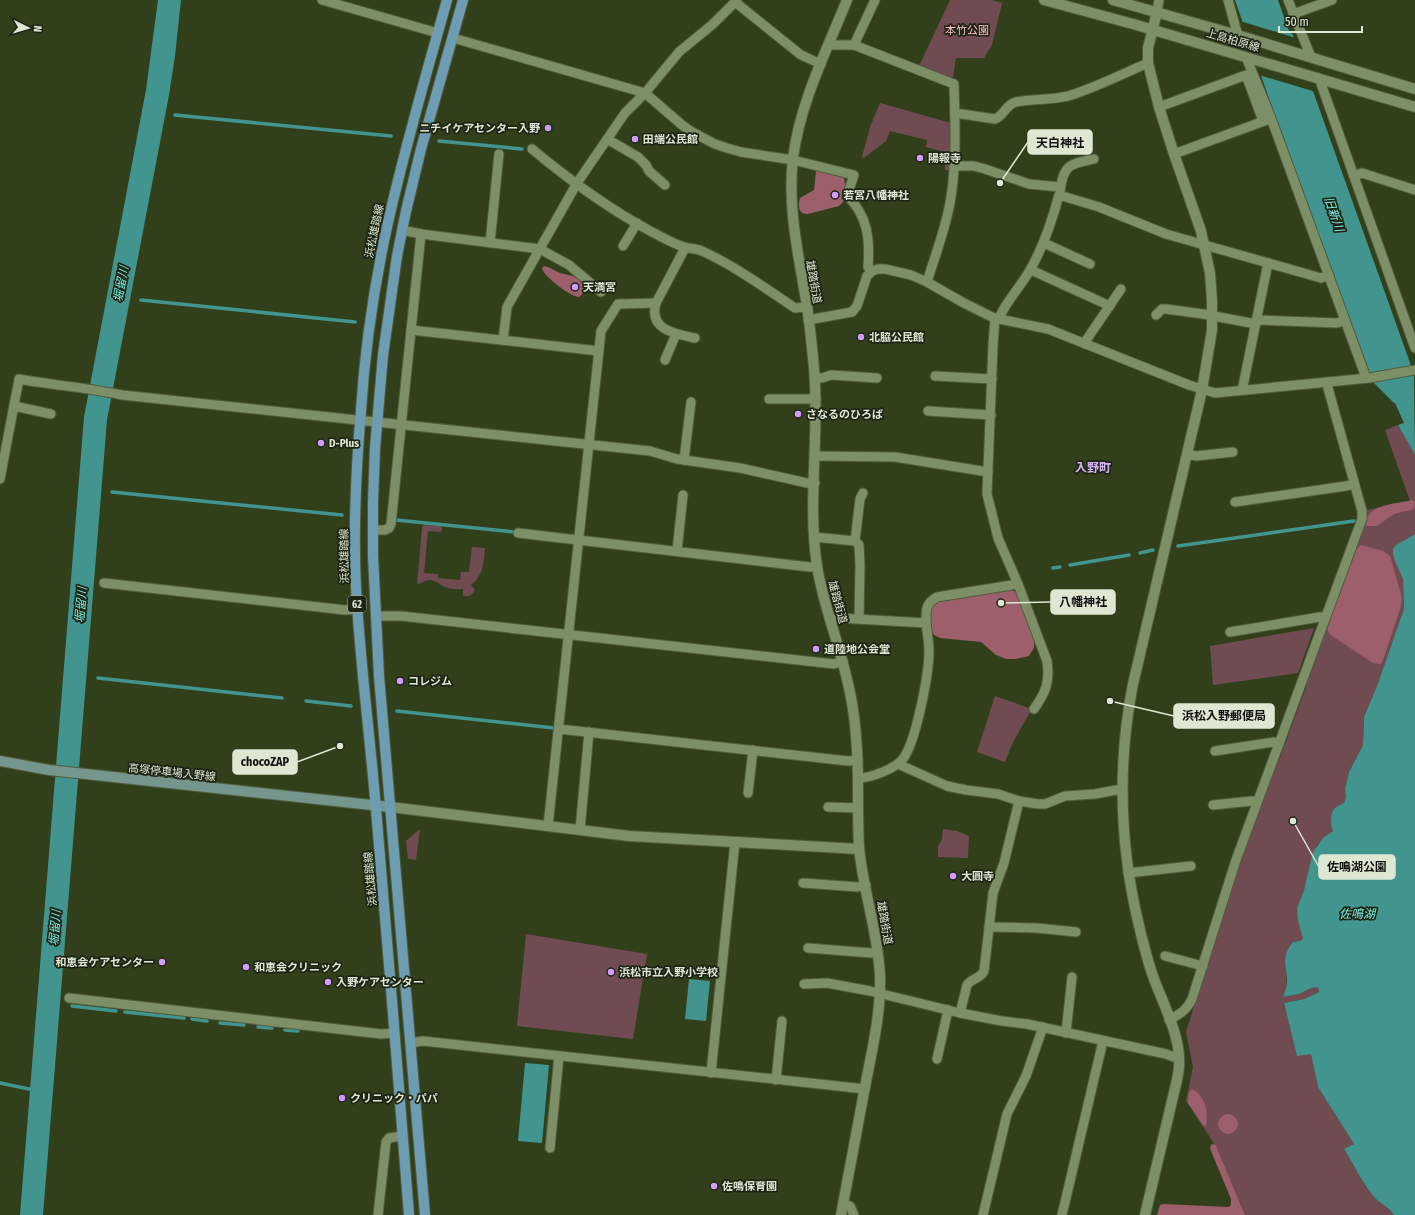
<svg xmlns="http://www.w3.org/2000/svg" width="1415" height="1215" viewBox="0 0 1415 1215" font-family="'Fira Sans Condensed','Noto Sans JP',sans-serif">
  <rect width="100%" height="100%" fill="#31401b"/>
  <g fill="#704c52">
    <path d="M950 0H992L1002 3 992 45 984 58H956L953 77H946L919 66Z"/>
    <path d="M880 103 951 123 950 170H945V152L926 147 927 140 890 131 886 141 864 158 862 157 870 127Z"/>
    <path d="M1398 425 1415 455V534L1396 545 1400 572 1403 579 1404 609 1377 686 1364 717 1363 745 1349 772 1345 789 1346 797 1344 803 1335 808 1332 828 1333 831 1318 844 1304 890 1297 908 1303 938 1300 941 1293 942 1286 975V987L1283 997 1299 994 1311 988 1318 987 1319 992 1304 999 1284 1003 1297 1055 1311 1053 1318 1087 1354 1144 1344 1149C1354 1165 1362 1184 1375 1198 1381 1204 1389 1207 1394 1215H1245L1217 1148 1186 1101 1193 1067 1186 1032 1240 861 1277 761 1279 760 1307 685 1306 683 1366 520 1367 510 1410 501 1385 430Z"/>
    <path d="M423 525 440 526 442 528 441 532 428 531 424 573 438 574V578L460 580 461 572H469L472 547 485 548C484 563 483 576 471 585L475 590C473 595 469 597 463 596V589C455 590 447 589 441 585 438 583 436 581 432 580 426 579 422 584 417 584L422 528Z"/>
    <path d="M1314 628 1298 673 1213 685 1210 646Z"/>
    <path d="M995 696 1032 709 1013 742 1005 762 977 752Z"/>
    <path d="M420 829 416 860 408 859 406 841Z"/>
    <path d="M943 829 957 831 969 836 968 858 938 857V846L942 839Z"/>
    <path d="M526 934 647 954 633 1039 517 1026Z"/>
  </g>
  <g fill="#9c5f6b">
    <path d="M819 170 841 175 844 178C846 188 847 200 839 206L808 214C798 214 798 206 800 198L814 190 816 171Z"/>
    <path d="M544 266 548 267 560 273 573 276 584 283 585 285C586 290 583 294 579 297 571 297 543 276 542 268Z"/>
    <path d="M1412 500 1415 501 1414 509 1394 514 1377 526H1367L1366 524C1366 504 1397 504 1412 500Z"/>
    <path d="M1361 545 1383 551 1390 556 1401 594 1402 601 1400 609 1383 660 1381 664 1373 663 1332 636C1327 632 1327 628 1328 622L1355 551Z"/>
    <path d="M1008 589 1017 592 1034 636V648L1029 656 1016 659H1006L996 655 981 642 940 638 934 635C928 624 929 615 933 604L938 600Z"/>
    <path d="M1192 1089C1206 1097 1208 1111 1206 1126L1203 1125 1188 1103 1189 1092Z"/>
    <circle cx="1228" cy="1124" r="10"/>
    <path d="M1212 1144 1216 1145 1217 1148 1245 1215H1157L1160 1205 1163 1204 1229 1207 1231 1204V1199L1211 1151 1210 1147Z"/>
  </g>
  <g fill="#42958e">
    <path d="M158 0H181L175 56 169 95 107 420 43 1215H20L84 417 146 90Z"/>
    <path d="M1235 0H1278L1289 31 1293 35 1414 374 1415 455 1398 425 1404 423 1395 403H1394L1373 382 1275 116Z"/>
    <path d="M1415 534V1215H1394C1389 1207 1381 1204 1375 1198 1362 1183 1354 1165 1344 1149L1354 1144 1318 1087 1311 1054 1297 1056 1284 1003 1304 999 1319 992 1318 987 1311 988 1299 994 1283 997C1284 994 1285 991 1286 988 1290 969 1278 961 1293 942L1300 941 1303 938 1298 921 1297 908 1304 890 1313 852 1323 838 1333 831C1330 825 1330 813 1335 808 1337 806 1342 804 1344 803L1346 797 1345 789 1349 772 1363 745 1364 717 1377 686 1404 609 1403 579 1395 561 1393 554V549L1396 545Z"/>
    <path d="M689 979 710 981 706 1021 685 1019Z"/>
    <path d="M525 1063 549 1065 542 1143 518 1141Z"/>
  </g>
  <path fill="#31401b" d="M1240 21 1296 38 1316 92 1259 75Z"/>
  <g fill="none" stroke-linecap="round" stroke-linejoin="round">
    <g stroke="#42958e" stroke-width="3.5">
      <path d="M175 115 391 136"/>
      <path d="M439 141 522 149"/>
      <path d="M141 300 355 322"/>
      <path d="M112 492 342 515"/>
      <path d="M396 520 514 532"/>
      <path d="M1178 546 1354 521"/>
      <path d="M1140 553 1153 550"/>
      <path d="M1070 565 1129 555"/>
      <path d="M1053 568 1060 567"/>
      <path d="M98 678 282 698"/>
      <path d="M306 701 351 706"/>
      <path d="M397 711 554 728"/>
      <path d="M72 1006 116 1011"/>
      <path d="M125 1012 184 1018"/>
      <path d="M192 1019 207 1021"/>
      <path d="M220 1023 244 1025"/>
      <path d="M258 1027 272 1028"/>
      <path d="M285 1030 298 1031"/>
      <path d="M0 1083 34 1090"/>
    </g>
    <g stroke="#505c3c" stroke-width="11">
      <g id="minor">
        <path d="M322 0 438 33"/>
        <path d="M1228 0 1238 36"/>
        <path d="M1288 0 1311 57"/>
        <path d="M735 2 801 55 821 64"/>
        <path d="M1157 12 1159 0"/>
        <path d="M1293 14 1332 0"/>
        <path d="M453 38 645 93 682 125 692 132 715 144 727 148 741 152 793 160 854 175 847 196C868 215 870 240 868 267L872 271"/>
        <path d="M829 45H854L954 84C955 123 957 164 950 203 945 230 935 256 927 282"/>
        <path d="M854 45 875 0"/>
        <path d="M1246 57 1271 118 1364 372 1365 378"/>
        <path d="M1319 78 1415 348"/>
        <path d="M1159 107 1246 75 1263 121"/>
        <path d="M955 113 995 119C1004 116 1006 104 1016 102 1033 99 1051 100 1068 96 1095 88 1122 74 1148 63"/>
        <path d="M607 139 638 157 646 165 649 171 665 185"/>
        <path d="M532 149C568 179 611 210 652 232 662 237 674 244 684 247 690 249 696 248 702 251 735 266 765 288 795 308L807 307"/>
        <path d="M1174 154 1267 120"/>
        <path d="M954 166H974L985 169 1029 184 1060 187"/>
        <path d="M1354 176 1362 173 1415 190"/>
        <path d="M1060 192C1063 165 1069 164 1094 159"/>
        <path d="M402 230 421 234 540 249 569 265 601 292"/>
        <path d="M490 243 499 154"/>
        <path d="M1044 243 1090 264"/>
        <path d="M623 246 637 223"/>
        <path d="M685 248 656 303C648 330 676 334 695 338"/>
        <path d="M1031 270 1110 306"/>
        <path d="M1156 315 1162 309H1166L1203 314 1256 324"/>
        <path d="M995 318 993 345 987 494 998 538 1018 584 1047 661C1050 682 1046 692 1034 709"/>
        <path d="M1000 318C1001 308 1024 282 1030 270 1044 246 1052 221 1059 195L1099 207 1166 234 1321 278 1329 275"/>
        <path d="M808 320 852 312 857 306 867 276 872 271 878 269H885L911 275 927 282 962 302 994 318 1048 329 1189 385 1215 393 1369 378 1415 370"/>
        <path d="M1257 320 1337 323 1345 320"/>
        <path d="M411 330 599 351"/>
        <path d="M503 340 507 307 577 183 625 113 645 93 679 52 713 24 737 0"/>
        <path d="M1085 344 1087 339 1121 289"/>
        <path d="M665 360 676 334"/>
        <path d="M935 376 992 379"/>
        <path d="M815 378H822L831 375 877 378"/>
        <path d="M1244 390 1243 386 1268 263"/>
        <path d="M769 399H816"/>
        <path d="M14 406 51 414"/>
        <path d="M928 411 991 415"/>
        <path d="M1187 454 1196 456 1233 452"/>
        <path d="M816 456 895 457 988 472"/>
        <path d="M684 460 691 402"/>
        <path d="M0 479 19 379C53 385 88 388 122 395L650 451 677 459 740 468 807 483H815"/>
        <path d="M1235 502 1346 486 1354 484"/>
        <path d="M373 530H385L389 528 391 524 421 234"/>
        <path d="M518 533 810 567 817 566"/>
        <path d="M814 537 855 541 859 545 860 565 859 619"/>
        <path d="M855 541 860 499 863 493"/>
        <path d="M677 551 683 495"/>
        <path d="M104 583 345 610 358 609"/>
        <path d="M376 616H401L834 664 843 661"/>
        <path d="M831 621 839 618 926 623C927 632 929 642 929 651 929 673 916 744 902 760 894 769 871 778 858 778"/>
        <path d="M926 623C926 610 925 604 937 597L1012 585 1017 583"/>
        <path d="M1230 632 1320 617 1325 618"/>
        <path d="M559 729 848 761 858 760"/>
        <path d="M1215 751 1274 742 1279 744"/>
        <path d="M898 764 947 786 966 790 998 794 1019 801 1038 804H1045L1065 796 1095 794 1122 789"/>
        <path d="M748 793 753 750"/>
        <path d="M1213 805 1252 801 1257 803"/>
        <path d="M828 807 858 808"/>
        <path d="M548 826 601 331 618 304 656 303"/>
        <path d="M580 830 589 732"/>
        <path d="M1128 873 1191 866"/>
        <path d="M803 883 858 887 866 885"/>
        <path d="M989 927 1037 928 1076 932"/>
        <path d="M808 948 871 953 878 952"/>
        <path d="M1165 956 1203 966"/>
        <path d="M804 984 827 983 870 991 960 1013 1002 1021 1027 1024 1166 1054 1179 1059"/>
        <path d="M69 998 381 1034 394 1033"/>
        <path d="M960 1013 967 985C972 978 980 979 984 971L993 893 1004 863 1019 801"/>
        <path d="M1169 1020C1180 1014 1187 1010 1192 999L1236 860 1362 519V511L1328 388V382"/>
        <path d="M1066 1033 1072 977"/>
        <path d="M410 1043 423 1041 865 1089"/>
        <path d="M937 1059 948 1010"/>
        <path d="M711 1073 735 842"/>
        <path d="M776 1080 782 1021"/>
        <path d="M550 1148 559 1056"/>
        <path d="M843 1204 850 1206 854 1215"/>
        <path d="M378 1215 386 1142 389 1138 402 1136"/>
        <path d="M983 1215 1007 1114 1026 1076 1043 1027"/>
        <path d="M1062 1215 1103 1041"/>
      </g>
    </g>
    <g stroke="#505c3c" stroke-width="12">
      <g id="tertiary">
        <path d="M1044 0 1133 24 1415 107"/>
        <path d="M1113 0 1244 37 1415 89"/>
        <path d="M390 807 629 836 859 849"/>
        <path d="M841 1215C849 1172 857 1129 865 1087 872 1050 881 1014 880 976 878 932 863 891 859 847 858 829 858 810 858 791 858 758 857 725 850 693 842 650 824 610 817 566 807 501 820 434 814 368 812 347 810 327 807 306 799 257 787 208 793 158 800 103 826 52 847 0"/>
        <path d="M1145 1215 1177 1080C1178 1074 1180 1067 1179 1059 1179 1034 1163 1003 1154 979 1148 963 1144 946 1140 930 1120 849 1117 765 1133 684L1202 390 1212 330V301L1210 273 1201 231 1174 154 1159 107 1148 63V48L1157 12"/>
      </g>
    </g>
    <g stroke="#505c3c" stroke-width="12">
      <path id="secondary" d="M0 761 49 770 390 807"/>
    </g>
    <g stroke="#505c3c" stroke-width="12">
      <g id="primary">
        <path d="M409 1215C398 1080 388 944 376 809 370 736 360 662 356 588 353 529 356 469 361 410 365 348 374 287 387 227 404 150 426 75 447 0"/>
        <path d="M425 1215 379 676 373 556V502L375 448 383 355 397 256 406 211 421 149 463 0"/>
      </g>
    </g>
    <use href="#minor" stroke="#7d8f67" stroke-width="9"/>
    <use href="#tertiary" stroke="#7d8f67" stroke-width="10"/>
    <use href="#secondary" stroke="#75968c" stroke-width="10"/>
    <use href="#primary" stroke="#6d9db2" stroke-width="10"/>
  </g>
  <g fill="#d09dfe" stroke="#1d2414" stroke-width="1.5">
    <circle cx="548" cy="128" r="4"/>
    <circle cx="635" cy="139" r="4"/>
    <circle cx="920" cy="158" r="4"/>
    <circle cx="835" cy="195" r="4"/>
    <circle cx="575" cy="287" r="4"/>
    <circle cx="861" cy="337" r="4"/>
    <circle cx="798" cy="414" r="4"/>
    <circle cx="321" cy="443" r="4"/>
    <circle cx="816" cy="649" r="4"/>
    <circle cx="400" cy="681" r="4"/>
    <circle cx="953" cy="876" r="4"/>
    <circle cx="162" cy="962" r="4"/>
    <circle cx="246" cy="967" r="4"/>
    <circle cx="611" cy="972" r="4"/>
    <circle cx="328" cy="982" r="4"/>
    <circle cx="342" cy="1098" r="4"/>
    <circle cx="714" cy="1186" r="4"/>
  </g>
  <g text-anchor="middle" stroke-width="3.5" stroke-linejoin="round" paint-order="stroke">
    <rect fill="#1d2414" stroke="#a3ac99" stroke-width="1" x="348" y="596" width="18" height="16" rx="3"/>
    <g font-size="10" font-weight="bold" fill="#dde7d2">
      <text x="357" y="608">62</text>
    </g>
    <g font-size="11" fill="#f9c0c9" stroke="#1d2414">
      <text x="967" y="34">本竹公園</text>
    </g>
    <g font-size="11" fill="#dde7d2" stroke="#1d2414">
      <text transform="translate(1233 40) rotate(16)" y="4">上島柏原線</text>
      <text transform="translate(374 231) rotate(-78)" y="4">浜松雄踏線</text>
      <text transform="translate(814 282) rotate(80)" y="4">雄踏街道</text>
      <text transform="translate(344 556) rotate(-91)" y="4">浜松雄踏線</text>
      <text transform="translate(838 602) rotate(75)" y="4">雄踏街道</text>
      <text transform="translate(172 772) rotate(6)" y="4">高塚停車場入野線</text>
      <text transform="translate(370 879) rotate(-95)" y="4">浜松雄踏線</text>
      <text transform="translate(885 923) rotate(80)" y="4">雄踏街道</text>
    </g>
    <g font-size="11" font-weight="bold" fill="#dde7d2" stroke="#1d2414" text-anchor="start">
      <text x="540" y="132" text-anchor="end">ニチイケアセンター入野</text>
      <text x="643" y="143">田端公民館</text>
      <text x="928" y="162">陽報寺</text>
      <text x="843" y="199">若宮八幡神社</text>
      <text x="583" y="291">天満宮</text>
      <text x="869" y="341">北脇公民館</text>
      <text x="806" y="418">さなるのひろば</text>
      <text x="329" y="447">D-Plus</text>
      <text x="824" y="653">道陸地公会堂</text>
      <text x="408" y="685">コレジム</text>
      <text x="961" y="880">大圓寺</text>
      <text x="154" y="966" text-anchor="end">和恵会ケアセンター</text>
      <text x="254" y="971">和恵会クリニック</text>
      <text x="619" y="976">浜松市立入野小学校</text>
      <text x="336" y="986">入野ケアセンター</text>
      <text x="350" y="1102">クリニック・パパ</text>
      <text x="722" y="1190">佐鳴保育園</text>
    </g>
    <g font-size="12" font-style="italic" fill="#79f3e8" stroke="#1d2414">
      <text transform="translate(1334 214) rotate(71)" y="4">旧新川</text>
      <text transform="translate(121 284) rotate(-79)" y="4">堀留川</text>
      <text transform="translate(81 605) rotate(-85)" y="4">堀留川</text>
      <text x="1357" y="918">佐鳴湖</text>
      <text transform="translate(55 928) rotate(-85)" y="4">堀留川</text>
    </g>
    <g font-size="12" font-weight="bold" fill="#d5b3f7" stroke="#1d2414">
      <text x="1093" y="472">入野町</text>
    </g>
  </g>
  <path fill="none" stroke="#dde7d2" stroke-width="1.5" d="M1000 183L1028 142M1001 603L1051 602M1110 701L1174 716M340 746L297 762M1293 821L1319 867"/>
  <g fill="#dde7d2" stroke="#1d2414" stroke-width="1.5">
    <circle cx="1000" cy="183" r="4"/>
    <circle cx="1001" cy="603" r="4"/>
    <circle cx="1110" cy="701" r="4"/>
    <circle cx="340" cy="746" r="4"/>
    <circle cx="1293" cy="821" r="4"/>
  </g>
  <g fill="#dde7d2" stroke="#dde7d2" stroke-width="1.5">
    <rect x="1028" y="130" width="64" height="24" rx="4"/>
    <rect x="1051" y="590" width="64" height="24" rx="4"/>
    <rect x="1174" y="704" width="100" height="24" rx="4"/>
    <rect x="233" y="750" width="64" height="24" rx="4"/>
    <rect x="1319" y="855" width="76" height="24" rx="4"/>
  </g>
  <g font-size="12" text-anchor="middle" font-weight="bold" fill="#111">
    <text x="1060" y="147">天白神社</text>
    <text x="1083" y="606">八幡神社</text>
    <text x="1224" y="720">浜松入野郵便局</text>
    <text x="265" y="766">chocoZAP</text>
    <text x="1357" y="871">佐鳴湖公園</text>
  </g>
  <g transform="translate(28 28) rotate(95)" stroke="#1d2414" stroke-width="3" paint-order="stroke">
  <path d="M0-3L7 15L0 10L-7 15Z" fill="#dde7d2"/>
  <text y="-6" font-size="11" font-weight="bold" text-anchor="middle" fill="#dde7d2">N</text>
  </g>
  <path d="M1279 26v6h83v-6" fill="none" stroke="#dde7d2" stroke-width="2"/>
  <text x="1285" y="26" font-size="12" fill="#dde7d2" stroke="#1d2414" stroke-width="3" paint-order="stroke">50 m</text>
</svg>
